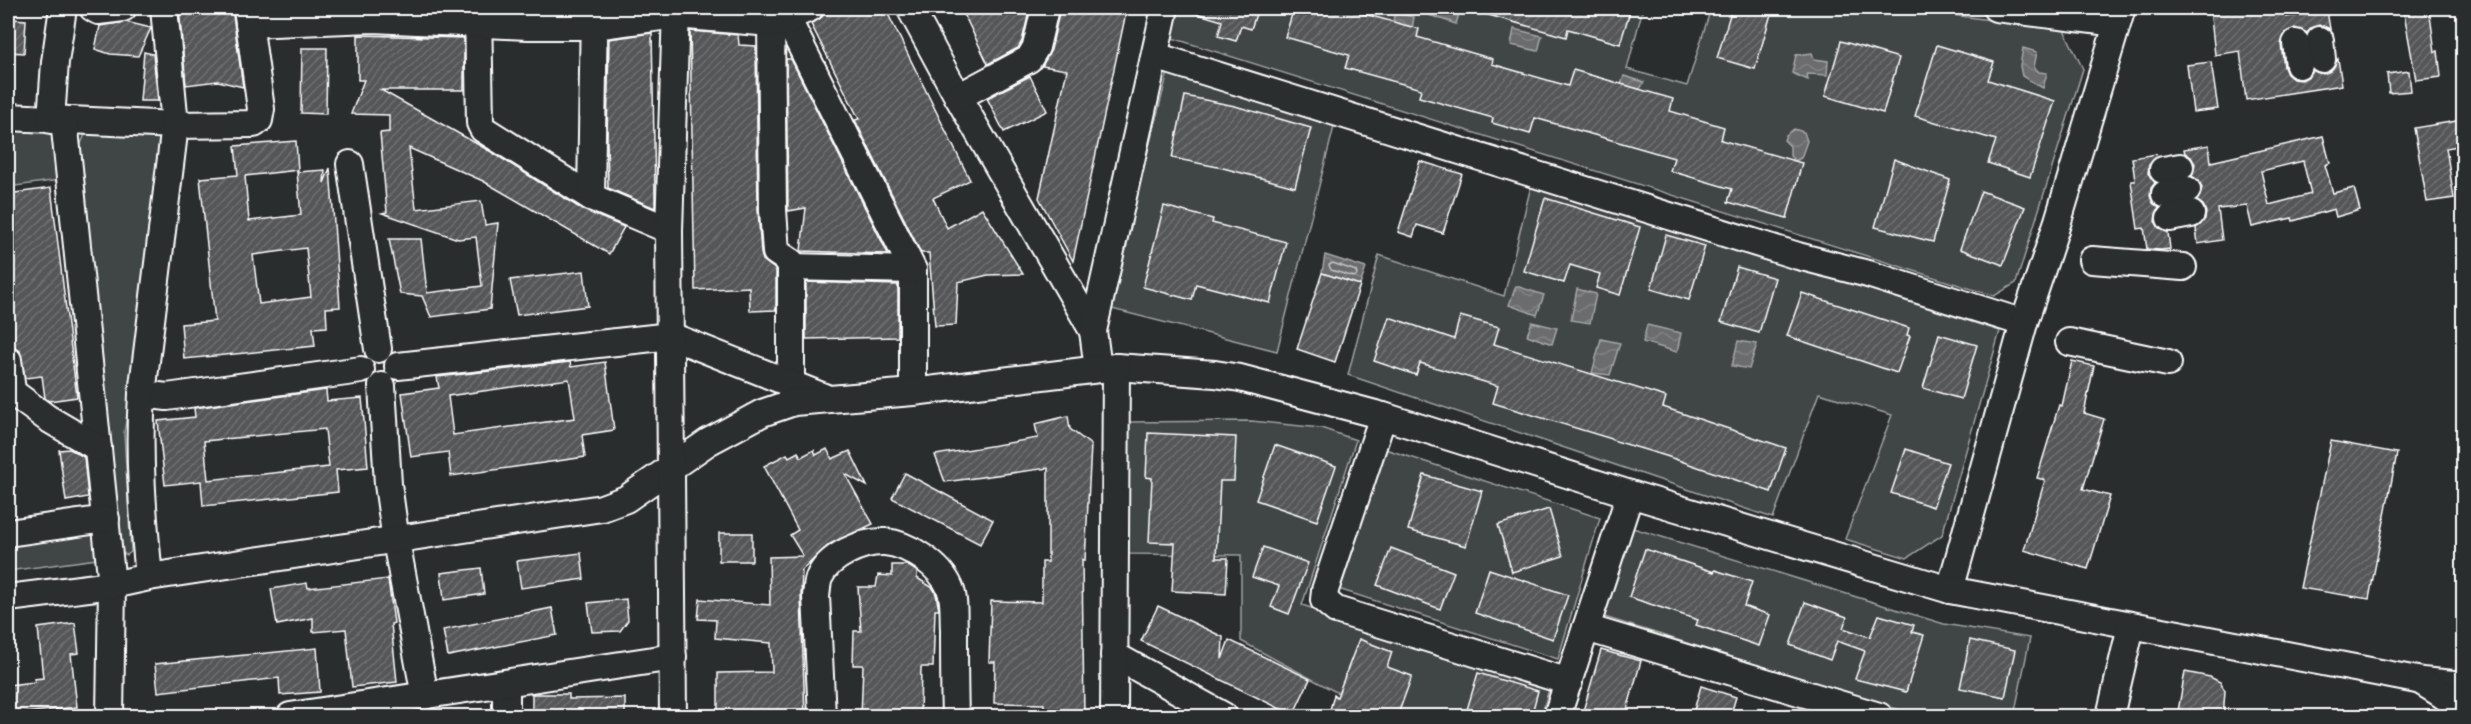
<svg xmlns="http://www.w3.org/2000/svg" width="2471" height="724" viewBox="0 0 2471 724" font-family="'Gochi Hand',sans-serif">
  <defs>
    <pattern id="water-waves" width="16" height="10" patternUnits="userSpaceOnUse" patternTransform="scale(1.5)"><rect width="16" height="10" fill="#6a6c6d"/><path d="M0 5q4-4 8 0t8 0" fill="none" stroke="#808283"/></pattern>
    <pattern id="building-hatch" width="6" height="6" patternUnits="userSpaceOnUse" patternTransform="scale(1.5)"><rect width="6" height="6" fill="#555758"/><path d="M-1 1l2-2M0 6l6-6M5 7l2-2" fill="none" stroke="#6e7071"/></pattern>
  </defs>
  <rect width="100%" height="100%" fill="#2a2d2e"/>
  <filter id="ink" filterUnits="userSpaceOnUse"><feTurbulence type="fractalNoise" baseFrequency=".0167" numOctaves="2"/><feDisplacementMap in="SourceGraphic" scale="12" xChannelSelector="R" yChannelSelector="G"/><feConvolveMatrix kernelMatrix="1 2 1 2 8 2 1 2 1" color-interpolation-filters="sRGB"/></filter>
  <g filter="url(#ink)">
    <g fill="#414445" stroke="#a0a2a2" stroke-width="1.5">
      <path d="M1172 8H1643L1627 69 1687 86 1711 8H1902L2064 30 2083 69 2016 283 1994 296 1166 36Z"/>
      <path d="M1168 72 1337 115 1277 351 1108 308Z"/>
      <path d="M8 130H51L59 180 8 187Z"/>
      <path d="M86 132 162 135 170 138 124 433 131 552 127 555 122 553 81 163 80 146Z"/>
      <path d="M1532 182 2000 331 1942 535 1907 558 1845 539 1892 415 1819 393 1773 518 1348 375 1379 255 1504 296Z"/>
      <path d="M1251 421 1321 428 1356 440 1302 605 1550 686 1541 716H1381L1241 641V555L1124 554 1128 422Z"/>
      <path d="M1379 447 1600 518 1558 659 1332 587Z"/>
      <path d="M1623 525 1944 624 2030 638 2014 716H1919L1595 614Z"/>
      <path d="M99 527 104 558 8 571V540Z"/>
    </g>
    <g fill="url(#water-waves)" stroke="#a6a7a7" stroke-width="1.5">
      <path d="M1431 8H1441L1459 14 1456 24 1429 15Z"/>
      <path d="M1395 13 1414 17 1410 40 1389 37Z"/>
      <path d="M1514 29 1542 36 1538 51 1511 45Z"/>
      <path d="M2023 48 2037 52 2034 67 2039 72 2047 73 2043 88 2022 76 2020 66Z"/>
      <path d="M1812 53 1814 59 1828 61 1827 75 1807 74 1808 80 1792 73 1796 55Z"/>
      <path d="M1624 76 1644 82 1640 89 1635 88 1624 112 1613 107Z"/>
      <path d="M1794 129 1804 132 1807 141 1801 158 1795 161 1790 156V146L1784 140 1786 135Z"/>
      <path d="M1325 255 1366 268 1360 285 1322 273Z"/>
      <path d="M1516 286 1544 295 1537 315 1509 305Z"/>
      <path d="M1577 289 1596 294 1590 323 1571 320Z"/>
      <path d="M1532 322 1557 328 1552 344 1527 335Z"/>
      <path d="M1647 325 1681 333 1677 352 1643 342Z"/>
      <path d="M1601 339 1620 343 1610 375 1592 373Z"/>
      <path d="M1738 341 1757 344 1749 369 1732 366Z"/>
    </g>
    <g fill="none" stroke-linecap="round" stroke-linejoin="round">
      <path stroke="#c3c4c5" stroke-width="1.5" d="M1333 263 1356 271 1357 275 1354 277 1331 270 1329 265Z"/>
    </g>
    <g fill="url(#building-hatch)" stroke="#fff" stroke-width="1.5" fill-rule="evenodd">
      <path d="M179 8H232L243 87 218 81 186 85Z"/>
      <path d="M827 8H885L970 180 933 198 947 228 982 208 1023 274 988 275 958 282 956 325 935 326 929 253H921L855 120 859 119 811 24 822 17Z"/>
      <path d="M961 8H1030L1022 41 1018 48 988 64Z"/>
      <path d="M1060 8H1127L1073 261 1039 198 1067 70 1042 66 1051 50Z"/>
      <path d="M1190 8H1258L1251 29 1241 26 1236 41 1218 36 1222 21 1189 11Z"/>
      <path d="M1294 8H1343L1419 29 1417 37 1493 59 1492 64 1568 86 1573 70 1673 99 1670 111 1724 127 1721 140 1802 163 1787 218 1728 202 1732 189 1670 171 1674 158 1535 118 1530 134 1492 123 1493 118 1419 97 1421 89 1345 68 1349 55 1285 37Z"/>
      <path d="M1479 8H1631L1620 44 1568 29 1566 37 1478 12Z"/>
      <path d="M1732 8H1747L1771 14 1755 69 1717 58Z"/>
      <path d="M2210 8H2285L2286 17 2327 11 2330 29 2319 25 2312 28 2307 33 2295 28 2286 32 2281 44 2284 67 2287 74 2293 79 2302 80 2309 76 2313 70 2323 74 2330 71 2338 59 2342 85 2246 100 2240 51 2215 55Z"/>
      <path d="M2403 8H2429L2435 52 2438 51 2441 77 2416 80Z"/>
      <path d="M12 19 26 20 24 53 8 52V32H11Z"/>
      <path d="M126 22 151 28 138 56 110 54 95 49 100 26Z"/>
      <path d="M690 31 738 35 739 45 756 46 758 210 761 253 763 260 776 270V310L750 311 749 287 695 290Z"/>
      <path d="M652 33 655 195V208L608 188 607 140 609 39Z"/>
      <path d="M358 35 464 38V90H381L495 154 583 210 624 227 609 254 483 181 409 148 416 209 481 201 485 225 498 223 490 309 431 317 422 296 400 294 389 239H421L427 293 482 286 476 237 458 239 382 213 387 212 380 133 389 132V115L351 114 364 80H358Z"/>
      <path d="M1841 41 1899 58 1883 113 1825 96Z"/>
      <path d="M1937 45 1994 62 1988 80 2055 101 2030 177 1988 163 1996 140 1915 116Z"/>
      <path d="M302 48H327L326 114 301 113Z"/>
      <path d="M144 52 153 54 158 101H140Z"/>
      <path d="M786 59H791L888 254 801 251 806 208 788 211Z"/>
      <path d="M2211 62 2218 109 2193 112 2187 65Z"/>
      <path d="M2409 71 2411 91 2389 93 2387 74Z"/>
      <path d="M1030 76 1047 111 1004 132 987 98Z"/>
      <path d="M1185 96 1235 106 1311 128 1295 187 1223 168 1172 158Z"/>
      <path d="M2463 120V145L2446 148 2454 198 2427 202 2414 128Z"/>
      <path d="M2323 136 2330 163 2325 165 2333 193 2354 188 2360 210 2336 217 2334 209 2293 221 2292 218 2252 227 2247 206 2218 209 2222 240 2198 244 2196 228 2205 219 2206 212 2203 205 2197 201 2202 188 2199 181 2192 176 2195 164 2191 157 2185 153 2184 149 2209 145 2211 162ZM2303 161 2311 194 2269 205 2261 171Z"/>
      <path d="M296 141 298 170 245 176 249 221 301 215 297 172 325 170 324 183 330 168 340 307 326 308 327 327 313 328 315 346 184 359 181 324 215 321 200 178 238 175 235 146ZM306 248 311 297 259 304 253 255Z"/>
      <path d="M2156 154 2157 157 2149 165 2148 173 2155 183 2151 188 2150 196 2153 203 2159 208 2156 214 2155 221 2159 228 2168 232 2170 249 2161 250 2147 249 2144 228 2138 229 2131 181H2135L2132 158Z"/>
      <path d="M1894 159 1950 180 1933 242 1875 227Z"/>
      <path d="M1420 161 1462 174 1443 233 1417 225 1413 237 1398 232Z"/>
      <path d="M51 188 77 397 49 401 45 398 42 376 25 378 20 351 12 346 8 313V194Z"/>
      <path d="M1981 191 2025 207 2003 265 1960 249Z"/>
      <path d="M1545 198 1640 227 1620 295 1596 288 1600 274 1570 265 1564 283 1524 271Z"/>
      <path d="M1164 206 1213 219 1212 223 1286 242 1270 303 1196 284 1192 300 1143 287Z"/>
      <path d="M1666 235 1705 246 1689 300 1651 289Z"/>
      <path d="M1737 267 1775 278 1759 333 1721 322Z"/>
      <path d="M584 271 588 306 517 315 510 280Z"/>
      <path d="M1322 273 1360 285 1335 362 1297 349Z"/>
      <path d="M806 282 898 285V337L806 339Z"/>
      <path d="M1802 293 1909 328 1907 335 1910 336 1897 373 1787 336Z"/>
      <path d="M1460 316 1499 327 1494 344 1666 397 1663 407 1786 448 1771 492 1666 456 1612 440V439L1493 403 1498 386 1420 363 1416 375 1374 361 1389 317 1454 339Z"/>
      <path d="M1939 334 1977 345 1961 399 1923 388Z"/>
      <path d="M2072 361 2094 366 2084 413 2104 419 2083 489 2110 496 2088 569 2024 550 2045 480 2037 478 2059 405 2062 406Z"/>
      <path d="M570 362 571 367 605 362 614 430 582 435 585 457 451 476 448 452 411 457 402 393 439 388 437 377ZM569 379 575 418 453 435 448 396Z"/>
      <path d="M326 390 327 401 362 398 368 467 336 470 338 492 203 506 201 481 165 485 158 421 195 417 194 408ZM325 429 329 467 208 480 204 441Z"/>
      <path d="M1068 416 1070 429 1091 445 1085 561 1082 559 1084 717H1044V704L994 703 995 662H989L991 601 1042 602V562H1048V468L945 482 935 455 1038 438 1035 424Z"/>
      <path d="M1148 433 1236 437 1234 481H1220L1216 558H1228L1226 594 1172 591 1175 543 1149 542 1152 478 1146 477Z"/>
      <path d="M2331 441 2397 453 2369 599 2300 588Z"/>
      <path d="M1275 445 1336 466 1317 521 1256 500Z"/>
      <path d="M70 449 84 457 88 497 66 501 59 450Z"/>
      <path d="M827 449 832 459 850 451 867 486 845 474 873 524 830 544 802 570 801 597 805 717H718V673L772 672 771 643 715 638 716 620 698 619 700 599 770 605 769 557 803 556 790 535 798 530 764 466 787 454 789 457 798 452 801 457 814 450 816 455Z"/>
      <path d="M1906 449 1948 463 1933 507 1891 493Z"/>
      <path d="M905 473 993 520 980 544 892 498Z"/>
      <path d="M1424 475 1482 491 1466 546 1408 530Z"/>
      <path d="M1549 509 1563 556 1512 572 1498 525Z"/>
      <rect x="719" y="533" width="33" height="28"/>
      <path d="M1263 547 1308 563 1289 614 1271 607 1279 586 1252 577Z"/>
      <path d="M1391 548 1454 572 1440 609 1377 585Z"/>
      <path d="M1645 549 1714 572 1715 570 1752 582 1744 606 1770 615 1759 646 1696 625 1698 620 1629 597Z"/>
      <path d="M581 553 584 579 521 588 517 561Z"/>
      <path d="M892 565H907L915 570 917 572V578L933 588 936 594 939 610H935L933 667H921L920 717H861L863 665H853L854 631H861L858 587H876L878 575 892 576Z"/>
      <path d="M481 568 484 594 444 600 441 573Z"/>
      <path d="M1489 569 1568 595 1553 639 1475 613Z"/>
      <path d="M388 579 394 623 391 624 397 682 352 687 346 629 313 632V618L277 625 271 589 307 583 308 588Z"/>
      <path d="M626 599 628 620 620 631 592 632 588 603Z"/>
      <path d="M1805 602 1847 617 1843 628 1870 637 1879 615 1914 625 1912 632 1924 635 1906 692 1855 679 1865 651 1837 641 1830 660 1790 645Z"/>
      <path d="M1158 606 1223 637 1222 659 1229 640 1310 679 1293 715 1141 641Z"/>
      <path d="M552 608 557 635 448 656 443 630Z"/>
      <path d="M75 623 79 653 71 654 77 707 8 715V685L35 682 34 679 43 678 38 628Z"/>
      <path d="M1359 639 1392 652 1387 667 1412 676 1397 717H1328L1334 695 1337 697Z"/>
      <path d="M1970 640 2015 650 2005 697 1960 688Z"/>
      <path d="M317 648 320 692 280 695 279 678 158 692 155 664Z"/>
      <path d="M1601 650 1641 661 1625 717H1603L1583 711Z"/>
      <path d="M2185 672 2210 677 2220 682 2225 691 2223 717H2177Z"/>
      <path d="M1478 673 1538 691 1531 717H1477L1466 713Z"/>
      <path d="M1701 686 1736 697 1730 717H1692Z"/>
      <path d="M532 694H569V699L625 698V717H532Z"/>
    </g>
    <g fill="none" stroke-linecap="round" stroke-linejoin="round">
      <g stroke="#fff" stroke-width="30">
        <g id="minor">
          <path d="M93 8 98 11 123 8"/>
          <path d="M478 8 480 123 483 129 591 197"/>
          <path d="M594 8 591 197 669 230"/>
          <path d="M910 8 958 97 1093 331"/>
          <path d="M1996 8 2117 23"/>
          <path d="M789 22 913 270V392"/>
          <path d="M771 23 773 210 776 252 791 262V383"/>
          <path d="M249 24 372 19 528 26H594L676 15 771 23 789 22 791 16 810 8"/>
          <path d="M2320 40 2322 59"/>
          <path d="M2296 43 2299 65"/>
          <path d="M1155 56 1798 256 1868 274 2024 323"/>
          <path d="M958 97 1029 59 1036 47 1045 8"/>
          <path d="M8 117 175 125 254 124 259 120 261 109 247 8"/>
          <path d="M51 120 55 62 63 8"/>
          <path d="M64 120 112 585 110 716"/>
          <path d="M350 164 378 349"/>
          <path d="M2163 170 2180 167"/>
          <path d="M2165 194 2187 190"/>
          <path d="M2170 218 2191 214"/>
          <path d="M2092 260 2183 267"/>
          <path d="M791 267 913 270"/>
          <path d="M2069 342 2168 363"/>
          <path d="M8 360 12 391"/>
          <path d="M398 366 671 336 824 397"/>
          <path d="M1098 369 1093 331 1165 8"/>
          <path d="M382 386 388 484 396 541 425 696"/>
          <path d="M8 389 47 418 98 448"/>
          <path d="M142 394 167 397 361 370"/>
          <path d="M1383 416 1325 590 1324 600 1336 610 1569 682"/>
          <path d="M8 533 106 519"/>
          <path d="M149 577C143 515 138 456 142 394L175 125 164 8"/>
          <path d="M1950 590 2024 323 2058 221 2122 8"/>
          <path d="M8 598 112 585 149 577 602 508 626 499 708 442 762 413 794 402 913 392 1116 367 1215 374 1240 378 1383 416 1630 494 1950 590 2422 681 2464 685"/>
          <path d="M1586 628 1879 716"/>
          <path d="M1114 655 1224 716"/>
          <path d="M2422 682C2438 692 2454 700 2463 716"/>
          <path d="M506 683V716"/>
          <path d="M290 716 673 657"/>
          <path d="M673 716 669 230 676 8"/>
          <path d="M822 716 816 596C817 590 817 583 819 578 828 556 862 541 885 542 909 544 941 566 950 588 955 600 953 616 954 629 954 658 954 687 955 716"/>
          <path d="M1114 716 1116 367"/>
          <path d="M1557 716 1630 494"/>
          <path d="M2110 716 2131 626"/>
        </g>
      </g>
      <use href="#minor" stroke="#2a2d2e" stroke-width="26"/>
    </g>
  </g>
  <rect width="2471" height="724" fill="none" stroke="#2a2d2e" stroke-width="30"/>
  <rect x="15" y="15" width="2441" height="694" fill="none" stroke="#fff" stroke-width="2" filter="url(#ink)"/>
</svg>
